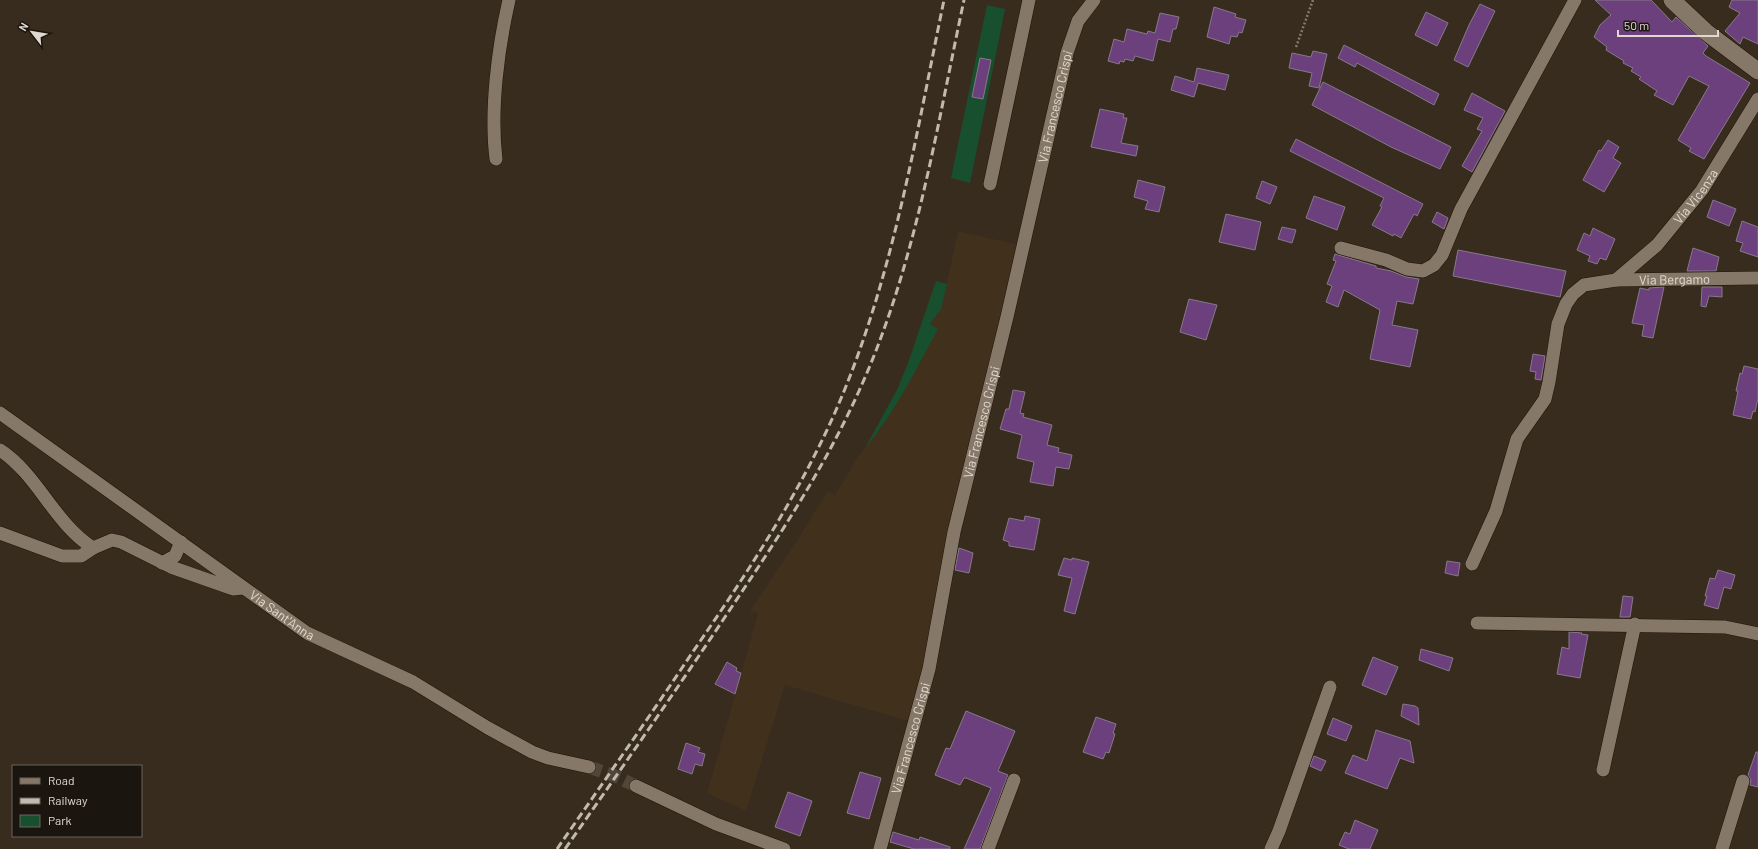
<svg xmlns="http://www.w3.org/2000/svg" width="1758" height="849" viewBox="0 0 1758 849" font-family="Barlow,sans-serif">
  <rect width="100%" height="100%" fill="#382c1e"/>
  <path fill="#41301c" d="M958 231 1023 246 915 723 785 685 746 811 707 793 758 614 750 611 796 542 828 491 835 495 857 458 883 424 938 329 930 324 941 309Z"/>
  <g fill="#18502f">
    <path d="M987 5 1005 9 970 183 951 178Z"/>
    <path d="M936 281 947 284 941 309 930 324 938 329C916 369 895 413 865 448L897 390 908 363Z"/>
  </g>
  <g fill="#6c407c" stroke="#86798a">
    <path d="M1595 0H1651L1672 22 1676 17 1708 46 1703 53 1706 56 1750 83 1704 159 1689 151 1691 148 1678 140 1709 86 1689 76 1673 105 1654 95 1657 91 1639 79 1641 77 1631 71 1633 68 1623 63 1624 61 1606 50 1607 47 1594 37 1600 25 1611 15Z"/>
    <path d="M1732 0H1758V44L1743 37 1740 44 1725 31 1740 13 1729 7Z"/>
    <path d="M1480 4 1495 11 1468 67 1454 60 1469 25Z"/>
    <path d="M1214 7 1236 14 1235 17 1246 20 1242 33 1239 32 1237 37 1231 36 1229 44 1207 37Z"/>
    <path d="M1426 12 1448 23 1437 46 1415 35Z"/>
    <path d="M1160 13 1179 17 1176 29H1173L1170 42 1158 39 1153 61 1135 56 1133 61 1125 59 1124 62 1120 61 1119 64 1108 61 1114 39 1124 42 1127 29 1147 34 1148 31 1155 33Z"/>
    <path d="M1344 45 1439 94 1434 105 1357 63 1355 67 1338 58Z"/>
    <path d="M1313 51 1327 54 1319 88 1309 86 1312 73 1289 68 1292 53 1311 57Z"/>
    <path d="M980 58 991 60 983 99 972 97Z"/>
    <path d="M1197 68 1229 75 1225 90 1198 83 1194 97 1171 90 1175 76 1194 82Z"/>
    <path d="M1323 82 1451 147 1440 169 1391 147 1312 105Z"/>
    <path d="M1472 93 1505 111 1472 172 1462 166 1482 131 1477 129 1483 118 1464 110Z"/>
    <path d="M1100 109 1124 114 1123 118H1127L1121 143 1138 146 1136 156 1091 147Z"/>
    <path d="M1296 139 1423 204 1417 216 1414 214 1401 238 1394 234 1393 236 1372 225 1382 207 1380 206 1384 198 1290 151Z"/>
    <path d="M1608 140 1619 147 1613 158 1621 163 1604 192 1583 180 1599 150 1601 151Z"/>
    <path d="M1138 180 1165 187 1159 212 1145 209 1148 201 1134 197Z"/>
    <path d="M1262 181 1277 187 1270 204 1256 198Z"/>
    <path d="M1314 196 1345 207 1337 230 1306 218Z"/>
    <path d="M1713 200 1736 209 1729 226 1707 217Z"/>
    <path d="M1437 212 1448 218 1444 229 1432 222Z"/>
    <path d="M1226 214 1261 222 1255 250 1219 242Z"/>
    <path d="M1742 221 1758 227V257L1740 251 1743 243 1736 241Z"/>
    <path d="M1282 227 1296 230 1292 243 1278 239Z"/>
    <path d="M1593 228 1615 239 1606 260 1600 258 1597 264 1588 261 1590 256 1577 250 1584 233 1590 236Z"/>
    <path d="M1693 248 1719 257 1716 271H1687Z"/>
    <path d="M1458 250 1566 271 1560 297 1453 276Z"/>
    <path d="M1335 254 1376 266V268L1391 271 1406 277 1419 279 1413 304 1397 301 1392 325 1418 330 1410 367 1370 359 1380 310 1344 290 1338 307 1326 302 1332 286 1327 284 1336 261 1333 260Z"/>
    <path d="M1664 287 1653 338 1642 336 1644 325 1632 323 1640 288 1649 290V288Z"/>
    <path d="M1702 287H1722V297L1709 296 1706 307 1701 306Z"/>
    <path d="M1189 299 1217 305 1206 340 1180 332Z"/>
    <path d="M1533 354 1545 356 1541 380 1535 379 1536 372 1530 371Z"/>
    <path d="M1744 366 1758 369V398L1755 412 1753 411 1751 419 1733 415 1738 391H1736L1740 373 1742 374Z"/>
    <path d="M1013 390 1025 392 1020 413 1024 414 1023 417 1052 425 1047 445 1059 448 1058 452 1072 455 1069 469 1056 467 1053 486 1030 482 1034 462 1017 458 1022 435 1000 429 1006 409H1009Z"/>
    <path d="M1025 516 1040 519 1034 550 1009 546V542L1003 540 1009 518 1024 521Z"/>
    <path d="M959 548 973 553 969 573 955 570Z"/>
    <path d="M1064 558 1072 560V558L1089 562 1075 614 1064 611 1072 578 1058 575Z"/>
    <path d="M1447 561 1460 563 1458 576 1445 573Z"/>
    <path d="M1718 570 1735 575 1731 589 1724 587 1718 609 1704 605 1707 596H1705L1710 578 1715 579Z"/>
    <path d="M1623 596 1633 597 1630 617H1620Z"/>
    <path d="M1569 632 1582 633 1581 634 1588 635 1580 678 1557 674 1562 647 1569 649Z"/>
    <path d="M1421 649 1453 658 1449 671 1419 660Z"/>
    <path d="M1373 657 1398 667 1386 695 1362 685Z"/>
    <path d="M727 662 737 668 736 671 741 673 735 694 715 684Z"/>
    <path d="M1403 704 1415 706 1418 708 1419 725 1401 716Z"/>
    <path d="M966 711 1015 731 998 771 1008 775 980 849H964L991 788 966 778H964L960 785 935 775 946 748 950 749Z"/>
    <path d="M1096 717 1116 724 1113 733 1115 734 1109 753 1106 752 1103 759 1083 752Z"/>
    <path d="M1333 718 1352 726 1346 741 1327 734Z"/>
    <path d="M1376 730 1410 741 1414 763 1400 758 1387 789 1345 773 1353 755 1367 761Z"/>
    <path d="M686 743 700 748 698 752 705 754 702 766 695 764 692 774 678 769Z"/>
    <path d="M1756 752H1758V787L1750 785 1751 780 1748 775Z"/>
    <path d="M1314 756 1326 761 1321 771 1310 766Z"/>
    <path d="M860 772 881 778 869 819 847 813Z"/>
    <path d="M788 792 812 801 800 836 775 827Z"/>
    <path d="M1355 820 1378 830 1370 849H1349L1339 845 1345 832 1350 834Z"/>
    <path d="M893 832 919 840 920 837 950 847V849H914L890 842Z"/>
  </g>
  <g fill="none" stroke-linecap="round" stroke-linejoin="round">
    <path stroke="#514639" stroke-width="13" stroke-dasharray="13 6" stroke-linecap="butt" d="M589 767 615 776 636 786"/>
    <g stroke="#1f1407" stroke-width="14">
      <g id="minor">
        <path d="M496 159C490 110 498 48 509 0"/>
        <path d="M990 184 1029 0"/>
        <path d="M1341 248 1386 260 1407 269 1423 271 1434 265 1442 255 1461 209 1575 0"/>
        <path id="s1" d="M1616 280 1657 245 1702 190 1758 99"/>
        <path id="s2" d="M0 413 307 633 413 682 488 728 532 752 548 758 589 767"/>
        <path d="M0 450C38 475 54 523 93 548L112 540 121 542 171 567 225 586 233 589 243 588"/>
        <path d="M0 533 62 556H81L93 548"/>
        <path d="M162 563 175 556 181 542"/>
        <path id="s3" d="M1472 564 1496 511 1517 439 1545 399 1549 382 1558 324 1566 304 1573 294 1584 285 1616 280 1758 278"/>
        <path d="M1477 623 1725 627 1758 634"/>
        <path d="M1603 770 1635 624"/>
        <path d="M636 786 716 824 784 849"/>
        <path id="s4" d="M880 849 929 669 954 532 1007 317 1067 53 1078 21 1094 0"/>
        <path d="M988 849 1014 780"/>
        <path d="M1271 849 1279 831 1330 687"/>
        <path d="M1722 849 1743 781"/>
      </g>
    </g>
    <g stroke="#1f1407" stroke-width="18">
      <path id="tertiary" d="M1672 0 1706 32 1758 71"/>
    </g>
    <path stroke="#847a6e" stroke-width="2.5" stroke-dasharray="2 2" stroke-linecap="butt" d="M1296 47 1313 0"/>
    <use href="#minor" stroke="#867868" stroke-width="13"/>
    <use href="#tertiary" stroke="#867868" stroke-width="17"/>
    <g stroke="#c2b9af" stroke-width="3" stroke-dasharray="8 4" stroke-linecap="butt">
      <path d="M557 849C602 784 648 719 692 653 744 578 795 501 833 417 892 285 915 140 944 0"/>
      <path d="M565 849C619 772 673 695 725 617 774 544 823 471 859 391 915 268 936 131 964 0"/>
    </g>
  </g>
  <g text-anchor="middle" stroke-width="3" stroke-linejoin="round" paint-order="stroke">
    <g font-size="13" fill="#e1d9d0" stroke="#1b150f">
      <text dy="5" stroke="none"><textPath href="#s4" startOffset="763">Via Francesco Crispi</textPath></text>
      <text dy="5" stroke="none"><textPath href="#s1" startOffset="116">Via Vicenza</textPath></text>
      <text dy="5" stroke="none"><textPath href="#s3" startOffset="397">Via Bergamo</textPath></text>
      <text dy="5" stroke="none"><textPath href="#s4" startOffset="439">Via Francesco Crispi</textPath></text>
      <text dy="5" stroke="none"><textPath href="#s2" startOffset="347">Via Sant'Anna</textPath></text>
      <text dy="5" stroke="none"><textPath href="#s4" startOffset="115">Via Francesco Crispi</textPath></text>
    </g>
  </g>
  <rect x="12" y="765" width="130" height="72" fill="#1b150f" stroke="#6a635c"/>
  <rect x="20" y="778" width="20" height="6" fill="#867868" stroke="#6a635c"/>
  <text x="48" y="785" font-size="12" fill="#e1d9d0">Road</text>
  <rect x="20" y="798" width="20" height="6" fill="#c2b9af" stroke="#6a635c"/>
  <text x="48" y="805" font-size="12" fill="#e1d9d0">Railway</text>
  <rect x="20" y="815" width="20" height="12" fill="#18502f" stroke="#6a635c"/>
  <text x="48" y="825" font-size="12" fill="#e1d9d0">Park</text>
  <g transform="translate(32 32) rotate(301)" stroke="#1b150f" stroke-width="3" paint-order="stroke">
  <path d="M0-3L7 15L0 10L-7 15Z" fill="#e1d9d0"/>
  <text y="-6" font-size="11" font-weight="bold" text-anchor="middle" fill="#e1d9d0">N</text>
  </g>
  <path d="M1618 30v6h100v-6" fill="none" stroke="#e1d9d0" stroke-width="2"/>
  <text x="1624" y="30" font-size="12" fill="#e1d9d0" stroke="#1b150f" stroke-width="3" paint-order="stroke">50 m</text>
</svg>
